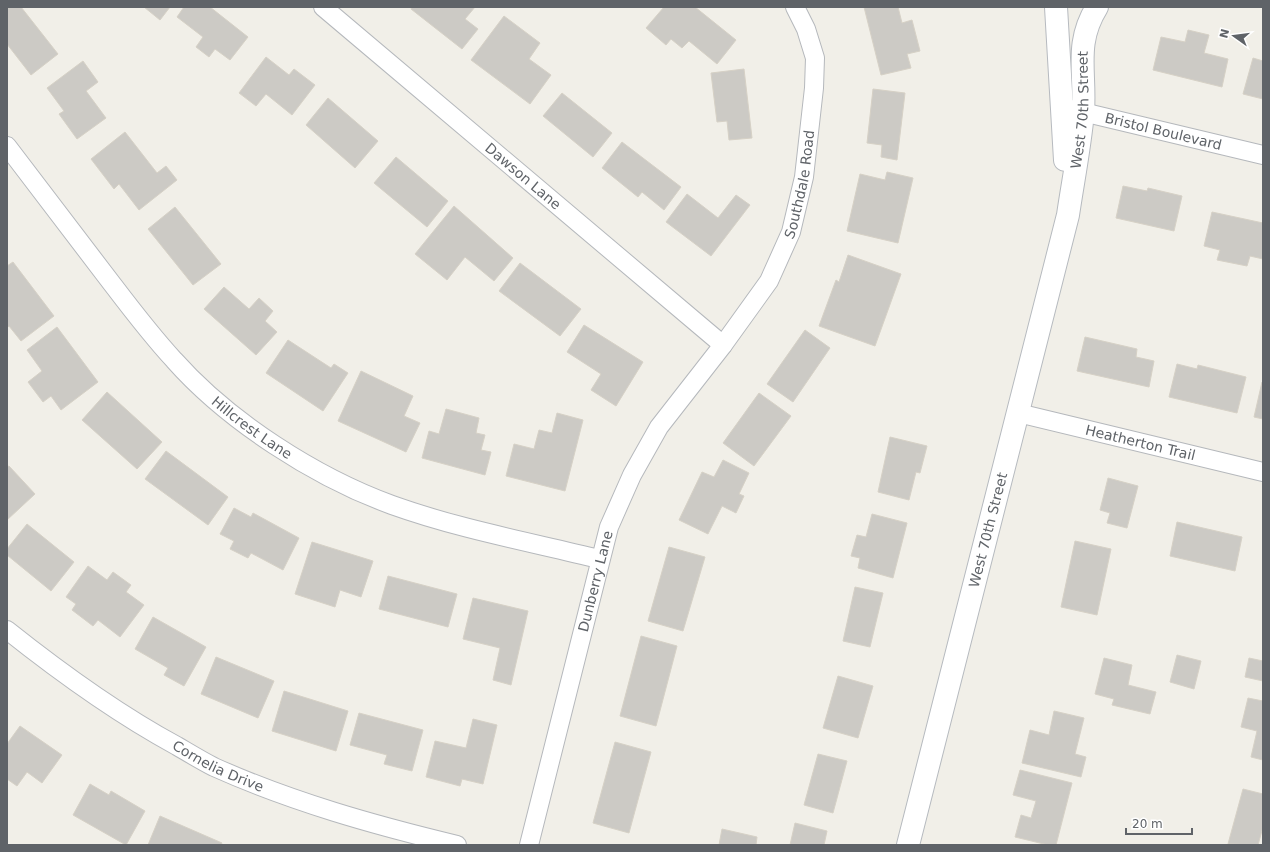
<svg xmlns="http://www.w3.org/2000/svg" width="1270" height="852" viewBox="0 0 1270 852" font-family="'DejaVu Sans',sans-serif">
  <rect width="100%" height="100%" fill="#f1efe8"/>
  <g fill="#cccac5" stroke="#d6d1c6">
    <path d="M7 7H21L58 54 31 75 7 44Z"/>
    <path d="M144 7H170L160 20Z"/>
    <path d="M184 7H210L248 37 230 60 215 49 209 57 196 47 203 37 177 17Z"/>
    <path d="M412 7H475L465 19 478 29 462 49 411 9Z"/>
    <path d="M664 7H695L736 40 717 64 689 41 682 48 671 39 666 45 646 28Z"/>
    <path d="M864 7H898L902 23 912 20 920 51 907 54 911 68 881 75Z"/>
    <path d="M504 16 540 43 529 59 551 75 530 104 471 60Z"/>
    <path d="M1188 30 1209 35 1204 53 1228 59 1222 87 1153 70 1161 37 1185 42Z"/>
    <path d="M266 57 289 75 294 69 315 85 292 115 266 94 256 106 239 93Z"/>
    <path d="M1253 58 1263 61V99L1243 94Z"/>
    <path d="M83 61 98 82 86 91 106 118 77 139 59 114 64 111 47 88Z"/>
    <path d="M744 69 752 138 729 140 727 121 717 122 711 73Z"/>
    <path d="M873 89 905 93 897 160 881 157 882 145 867 143Z"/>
    <path d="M562 93 612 133 593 157 543 116Z"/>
    <path d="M328 98 378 141 355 168 306 125Z"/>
    <path d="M125 132 157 173 166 166 177 180 139 210 119 184 114 189 91 159Z"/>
    <path d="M622 142 681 187 664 210 642 192 638 197 602 168Z"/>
    <path d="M396 157 448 201 427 227 374 183Z"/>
    <path d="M887 172 913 178 898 243 847 231 860 174 885 180Z"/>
    <path d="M1123 186 1147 191 1148 188 1182 196 1174 231 1116 218Z"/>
    <path d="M687 194 718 218 736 195 750 205 711 256 666 222Z"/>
    <path d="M454 206 513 258 494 281 465 257 447 280 415 254Z"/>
    <path d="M175 207 221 264 193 285 148 229Z"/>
    <path d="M1212 212 1263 223V259L1250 256 1247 266 1217 260 1220 250 1204 246Z"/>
    <path d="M848 255 901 274 875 346 819 326 836 280 839 282Z"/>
    <path d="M13 262 54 316 21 341 9 326 7 328V266Z"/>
    <path d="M520 263 581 309 560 336 499 291Z"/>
    <path d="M224 287 249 309 259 298 273 311 265 321 277 332 256 355 204 309Z"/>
    <path d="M584 325 643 362 616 406 591 390 601 374 567 352Z"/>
    <path d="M57 327 98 382 61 410 51 396 43 402 28 382 42 371 27 350Z"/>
    <path d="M805 330 830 348 793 402 767 384Z"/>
    <path d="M1085 337 1137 349 1136 357 1154 361 1149 387 1077 371Z"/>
    <path d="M288 340 331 368 334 364 348 373 323 411 266 373Z"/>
    <path d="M1177 364 1197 369 1198 365 1246 377 1237 413 1169 397Z"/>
    <path d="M361 371 413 396 404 416 420 423 406 452 338 421Z"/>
    <path d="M1262 382H1263V419L1254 417Z"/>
    <path d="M107 392 162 442 137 469 82 420Z"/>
    <path d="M759 393 791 416 754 466 723 443Z"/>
    <path d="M446 409 479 418 476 433 485 435 481 450 491 452 485 475 422 458 429 431 439 434Z"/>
    <path d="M557 413 583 420 565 491 506 476 514 444 534 449 539 430 552 433Z"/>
    <path d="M890 437 927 446 920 473 916 472 909 500 878 492Z"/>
    <path d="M166 451 228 497 208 525 145 479Z"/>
    <path d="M723 460 749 473 739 494 744 496 736 513 722 506 708 534 679 520 702 472 714 477Z"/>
    <path d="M9 466 35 494 7 520V467Z"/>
    <path d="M1108 478 1138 486 1127 528 1107 523 1110 513 1100 510Z"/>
    <path d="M234 508 251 517 253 513 299 538 283 570 251 553 248 558 230 549 234 541 220 534Z"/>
    <path d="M872 514 907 523 893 578 858 568 860 558 851 556 857 535 866 537Z"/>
    <path d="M1177 522 1242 537 1235 571 1170 556Z"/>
    <path d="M27 524 74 562 51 591 7 555V549Z"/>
    <path d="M1075 541 1111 549 1097 615 1061 607Z"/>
    <path d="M312 542 373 561 361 597 340 590 335 607 295 594Z"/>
    <path d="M669 547 705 557 683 631 648 621Z"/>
    <path d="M88 566 107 580 113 572 131 585 126 592 144 605 120 637 98 620 93 626 72 610 76 604 66 597Z"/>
    <path d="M388 576 457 594 448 627 379 609Z"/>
    <path d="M855 587 883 593 870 647 843 641Z"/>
    <path d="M473 598 528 611 511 685 493 680 500 648 463 639Z"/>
    <path d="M153 617 206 647 184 686 164 675 168 668 135 649Z"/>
    <path d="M641 636 677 646 656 726 620 716Z"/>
    <path d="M1177 655 1201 661 1194 689 1170 682Z"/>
    <path d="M216 657 274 681 258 718 201 694Z"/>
    <path d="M1104 658 1132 665 1128 685 1156 692 1150 714 1112 705 1114 699 1095 694Z"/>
    <path d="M1249 658 1263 661V681L1245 677Z"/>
    <path d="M838 676 873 686 858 738 823 728Z"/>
    <path d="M284 691 348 711 336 751 272 731Z"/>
    <path d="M1248 698 1263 701V760L1251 757 1257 731 1241 727Z"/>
    <path d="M1054 711 1084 718 1075 754 1086 757 1081 777 1022 763 1030 730 1049 735Z"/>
    <path d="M359 713 423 730 412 771 384 764 387 755 350 745Z"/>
    <path d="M473 719 497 725 483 784 462 779 460 786 426 777 435 741 466 748Z"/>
    <path d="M20 726 62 755 42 783 27 772 17 786 7 779V744Z"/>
    <path d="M615 742 651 752 629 833 593 823Z"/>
    <path d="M818 754 847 761 833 813 804 805Z"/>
    <path d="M1020 770 1072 783 1056 845H1048L1015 837 1021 815 1031 818 1036 801 1013 795Z"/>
    <path d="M90 784 109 795 111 791 145 811 126 845 73 815Z"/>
    <path d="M1243 789 1263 794V827L1258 845 1228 844Z"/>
    <path d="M160 816 222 843 221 845H148Z"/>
    <path d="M795 823 827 831 824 845H790Z"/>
    <path d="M722 829 757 837 756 845H719Z"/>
  </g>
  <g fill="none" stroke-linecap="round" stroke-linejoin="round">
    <g stroke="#b5b8bc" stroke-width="20">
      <g id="street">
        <path id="s1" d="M323 7 723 345"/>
        <path id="s2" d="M1070 109 1263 155"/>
        <path id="s3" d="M7 146C39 188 71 230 103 272 126 302 148 332 174 360 228 421 315 477 392 505 459 529 530 542 599 559"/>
        <path id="s4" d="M1018 413 1263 472"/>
        <path id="s5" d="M7 630C61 673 116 713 177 746 189 753 202 761 214 767 292 802 374 825 457 845"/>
        <path id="s6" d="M529 845 609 527 632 475 659 427 723 345 769 281 791 232 804 177 814 88 815 58 806 29 795 7"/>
      </g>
    </g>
    <g stroke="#b6babf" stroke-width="24">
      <g id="secondary">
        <path d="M1056 7 1065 160"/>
        <path id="s7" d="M908 845 1068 215C1073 181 1080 146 1083 112 1086 72 1074 44 1097 7"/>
      </g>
    </g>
    <use href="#street" stroke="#fff" stroke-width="18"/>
    <use href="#secondary" stroke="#fff" stroke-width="22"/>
  </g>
  <g text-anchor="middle" stroke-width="4" stroke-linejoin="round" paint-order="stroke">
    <g font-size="14" fill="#5f6368" stroke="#fff">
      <text dy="5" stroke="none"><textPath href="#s7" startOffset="756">West 70th Street</textPath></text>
      <text dy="5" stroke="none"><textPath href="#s2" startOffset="96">Bristol Boulevard</textPath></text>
      <text dy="5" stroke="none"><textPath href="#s1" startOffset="262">Dawson Lane</textPath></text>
      <text dy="5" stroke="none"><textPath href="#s6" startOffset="725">Southdale Road</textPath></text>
      <text dy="5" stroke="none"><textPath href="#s3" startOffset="375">Hillcrest Lane</textPath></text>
      <text dy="5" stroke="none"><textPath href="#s4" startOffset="126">Heatherton Trail</textPath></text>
      <text dy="5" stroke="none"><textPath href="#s7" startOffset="325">West 70th Street</textPath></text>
      <text dy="5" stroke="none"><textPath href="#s6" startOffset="272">Dunberry Lane</textPath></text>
      <text dy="5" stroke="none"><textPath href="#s5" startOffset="252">Cornelia Drive</textPath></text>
    </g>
  </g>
  <rect width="1270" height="852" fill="none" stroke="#5f6368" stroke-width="16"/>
  <g transform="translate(1234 36) rotate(284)" stroke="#ffffff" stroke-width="3" paint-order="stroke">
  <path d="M0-3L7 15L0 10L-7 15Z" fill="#5f6368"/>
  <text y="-6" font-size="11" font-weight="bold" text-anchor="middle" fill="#5f6368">N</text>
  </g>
  <path d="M1126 828v6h66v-6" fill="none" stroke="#5f6368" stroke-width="2"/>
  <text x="1132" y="828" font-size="12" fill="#5f6368" stroke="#ffffff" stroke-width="3" paint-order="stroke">20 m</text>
</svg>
